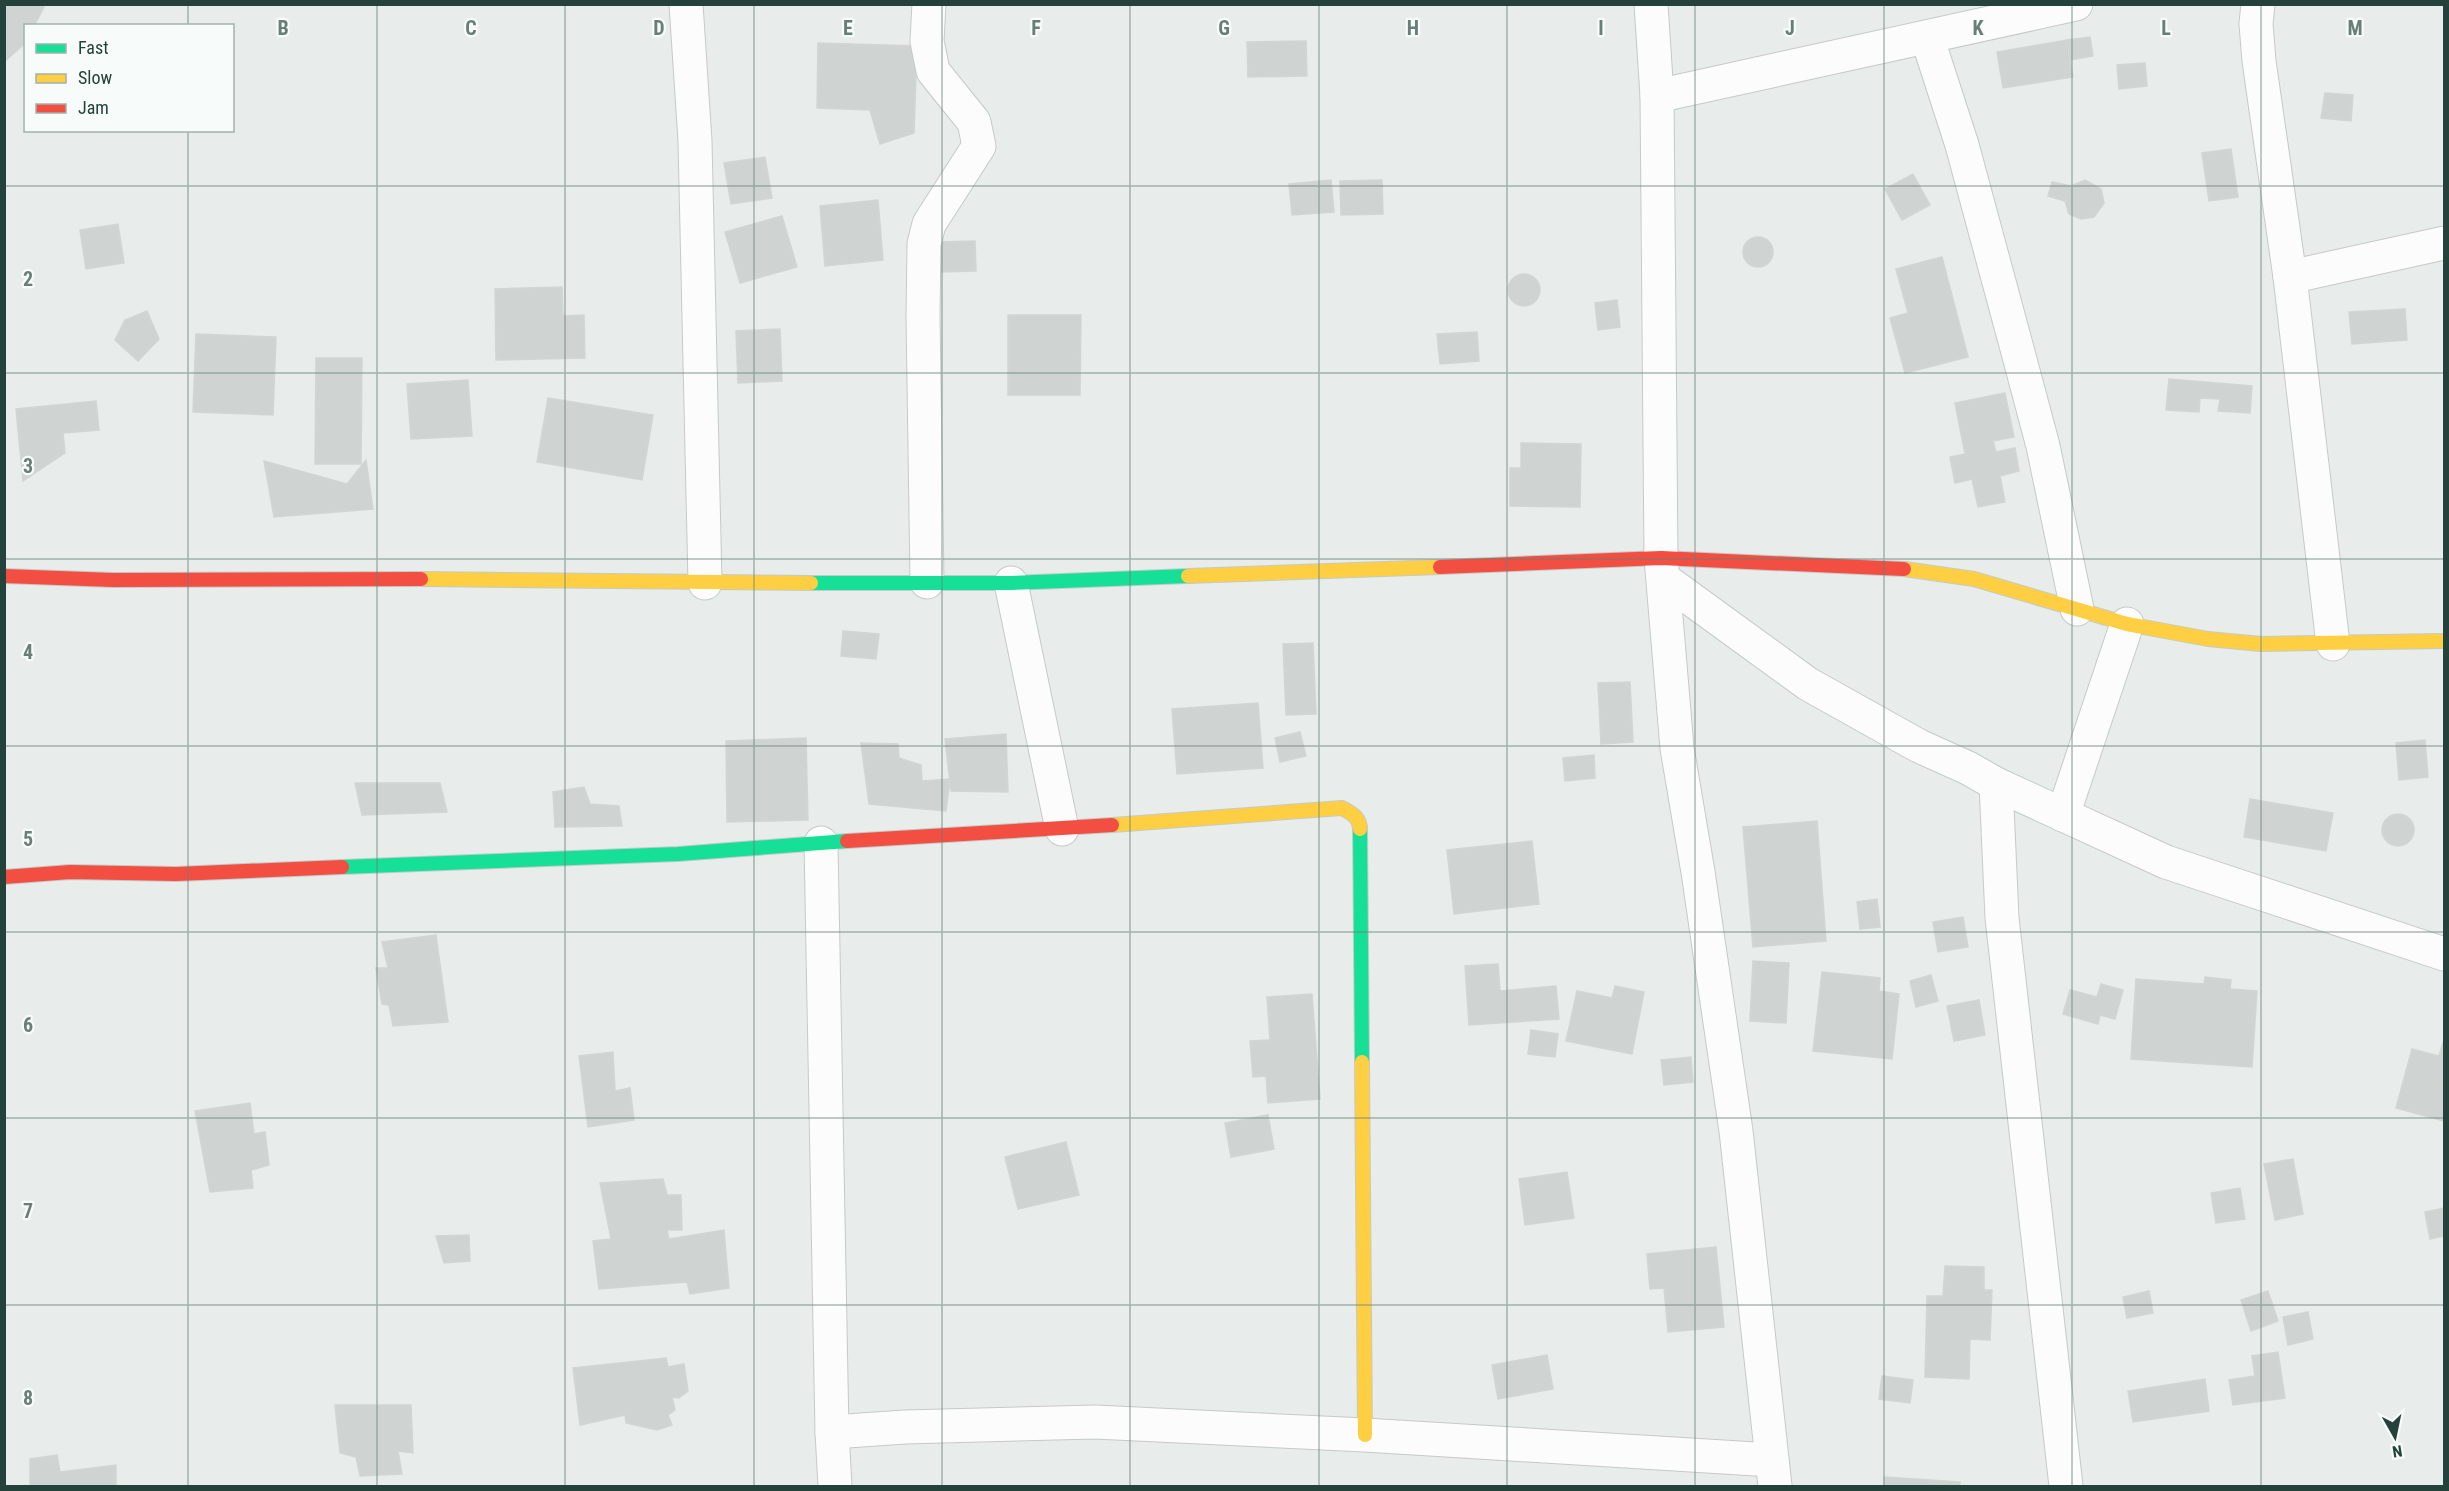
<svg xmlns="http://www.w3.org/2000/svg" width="2449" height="1491" viewBox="0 0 2449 1491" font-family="'Roboto Condensed',sans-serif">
  <rect width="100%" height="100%" fill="#e8edeb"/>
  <g fill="#cfd4d2" stroke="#d1d6d4" stroke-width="1.5">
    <path d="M4 4H38L44 7 34 26H26V41L23 45 4 62Z"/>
    <path d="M2090 37 2093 56 2071 60 2067 40Z"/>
    <path d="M2067 40 2073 77 2003 88 1997 52Z"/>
    <path d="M1306 41 1307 76 1248 77 1247 42Z"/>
    <path d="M818 43 917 46 914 133 880 144 870 110 817 108Z"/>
    <path d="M2145 63 2147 86 2119 89 2117 65Z"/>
    <path d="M2325 93 2353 95 2351 121 2321 118Z"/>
    <path d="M2231 149 2238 197 2209 201 2202 153Z"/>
    <path d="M765 157 772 198 731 204 724 163Z"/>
    <path d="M1913 174 1930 205 1902 220 1885 189Z"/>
    <path d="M1331 180 1334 212 1292 215 1289 184Z"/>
    <path d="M1382 180 1383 214 1341 215 1340 181Z"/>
    <path d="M2085 180 2101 189 2104 203 2094 217 2081 219 2069 214 2065 201 2048 196 2052 182 2071 186Z"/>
    <path d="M878 200 883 260 825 266 820 206Z"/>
    <path d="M782 216 797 267 740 283 725 232Z"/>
    <path d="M118 224 124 263 86 269 80 230Z"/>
    <circle cx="1758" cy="252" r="15"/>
    <path d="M975 241 976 271 940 272 939 242Z"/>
    <path d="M1942 257 1968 357 1905 373 1890 318 1908 313 1896 269Z"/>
    <circle cx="1524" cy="290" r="16"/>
    <path d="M562 287 563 316 584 315 585 358 496 360 495 289Z"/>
    <path d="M1617 300 1620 327 1598 330 1595 303Z"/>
    <path d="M2405 309 2407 340 2352 344 2349 312Z"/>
    <path d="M147 311 159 339 138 361 115 340 125 320Z"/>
    <path d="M1008 315H1081L1080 395H1008Z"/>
    <path d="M780 329 782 381 738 383 736 331Z"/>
    <path d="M1477 332 1479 361 1440 364 1437 334Z"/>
    <path d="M196 334 276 337 273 415 193 412Z"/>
    <path d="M316 358H362L361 464H315Z"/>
    <path d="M2169 379 2252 386 2250 413 2218 411 2220 399 2200 398 2199 412 2166 410Z"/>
    <path d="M468 380 472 436 411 439 407 384Z"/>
    <path d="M2005 393 2014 437 1993 441 1996 452 2015 448 2019 471 2000 476 2005 502 1978 507 1972 479 1955 483 1950 457 1965 454 1955 403Z"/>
    <path d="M548 398 653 415 642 480 537 462Z"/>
    <path d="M96 401 99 430 63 433 65 453 23 481 16 409Z"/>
    <path d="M1521 443 1581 444 1580 507 1510 506V468H1521Z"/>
    <path d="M366 460 373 509 274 517 264 461 347 484Z"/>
    <path d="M843 631 879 634 876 659 841 656Z"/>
    <path d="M1313 643 1316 714 1286 715 1283 644Z"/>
    <path d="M1630 682 1633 742 1601 744 1598 683Z"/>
    <path d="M1258 703 1263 768 1177 774 1172 709Z"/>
    <path d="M1300 732 1306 756 1280 762 1275 738Z"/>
    <path d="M1006 734 1008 792 951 791 945 739Z"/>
    <path d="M806 738 808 820 727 822 726 741Z"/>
    <path d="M2425 740 2428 777 2399 780 2396 743Z"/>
    <path d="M861 743 898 744 899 758 921 765 922 781 950 779 946 811 869 804Z"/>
    <path d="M1594 755 1595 778 1565 781 1563 758Z"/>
    <path d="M355 783H440L447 812 362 815Z"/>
    <path d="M584 787 590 804 619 806 622 826 555 827 553 792Z"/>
    <path d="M2250 799 2333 813 2326 851 2244 837Z"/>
    <circle cx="2398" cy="830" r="16"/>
    <path d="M1817 821 1826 941 1753 947 1743 827Z"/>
    <path d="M1532 841 1539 904 1454 914 1447 850Z"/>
    <path d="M1877 899 1880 927 1860 929 1857 902Z"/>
    <path d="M1963 917 1968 947 1938 952 1933 922Z"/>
    <path d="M436 935 448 1022 393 1026 389 1005 382 1004 376 968H388L382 942Z"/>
    <path d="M1753 961 1789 963 1786 1023 1750 1021Z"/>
    <path d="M1498 964 1500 991 1556 986 1559 1019 1469 1025 1465 966Z"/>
    <path d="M1822 972 1880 978 1879 991 1899 994 1892 1059 1813 1051Z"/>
    <path d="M1931 975 1938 1001 1916 1007 1910 981Z"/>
    <path d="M2205 977 2231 980 2230 989 2257 991 2252 1067 2131 1059 2136 979 2204 984Z"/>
    <path d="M2101 984 2123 990 2115 1019 2100 1015 2098 1024 2063 1014 2070 990 2097 997Z"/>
    <path d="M1615 986 1644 992 1632 1054 1566 1041 1577 991 1612 998Z"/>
    <path d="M1312 994 1320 1099 1268 1103 1266 1076 1253 1077 1250 1041 1270 1040 1267 997Z"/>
    <path d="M1979 1000 1985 1035 1954 1041 1947 1006Z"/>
    <path d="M1531 1030 1558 1034 1555 1057 1528 1054Z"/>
    <path d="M2443 1042 2444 1121 2396 1108 2412 1049 2439 1056Z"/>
    <path d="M613 1052 615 1091 630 1088 634 1120 588 1127 579 1056Z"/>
    <path d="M1691 1057 1693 1082 1664 1085 1661 1060Z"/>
    <path d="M250 1103 254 1134 265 1132 269 1165 251 1170 253 1188 210 1192 195 1111Z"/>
    <path d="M1268 1115 1274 1149 1231 1157 1225 1123Z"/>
    <path d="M1066 1142 1079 1195 1018 1209 1005 1157Z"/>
    <path d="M2293 1159 2303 1214 2275 1220 2264 1164Z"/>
    <path d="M1567 1172 1574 1218 1525 1225 1519 1179Z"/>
    <path d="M663 1179 667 1195H681L682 1230H667L669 1239 724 1230 729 1288 690 1294 687 1282 599 1289 593 1241 611 1239 600 1183Z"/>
    <path d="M2240 1188 2245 1219 2216 1223 2211 1193Z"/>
    <path d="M2444 1208V1236L2430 1239 2425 1212Z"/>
    <path d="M469 1235 470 1261 444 1263 436 1236Z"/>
    <path d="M1716 1247 1724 1327 1668 1332 1664 1288 1650 1289 1647 1254Z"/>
    <path d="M1945 1266 1984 1267V1290H1992L1990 1340 1970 1339 1969 1379 1925 1377 1927 1296H1943Z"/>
    <path d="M2149 1291 2153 1313 2127 1318 2123 1297Z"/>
    <path d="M2268 1291 2278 1321 2251 1331 2241 1300Z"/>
    <path d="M2308 1312 2313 1339 2288 1345 2283 1317Z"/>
    <path d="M2278 1352 2285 1398 2233 1405 2229 1380 2255 1376 2252 1356Z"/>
    <path d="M1547 1355 1553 1389 1498 1399 1492 1365Z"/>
    <path d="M666 1358 668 1367 684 1364 688 1391 679 1398 672 1397 675 1410 668 1415 672 1425 657 1430 626 1423 625 1415 580 1425 573 1368Z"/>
    <path d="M1882 1376 1913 1380 1910 1403 1879 1399Z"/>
    <path d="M2205 1379 2209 1411 2133 1422 2128 1391Z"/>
    <path d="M335 1405H411L413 1453 398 1451 402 1474 360 1476 356 1457 340 1453Z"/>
    <path d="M57 1455 60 1472 116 1465V1486H30V1459Z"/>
    <path d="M1884 1477 1960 1482 1959 1486H1884Z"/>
  </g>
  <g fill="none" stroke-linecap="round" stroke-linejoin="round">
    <g stroke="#c5cac8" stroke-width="35">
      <g id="street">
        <path d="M686 4 695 141 705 583"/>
        <path d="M1651 4 1657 96 1661 558 1677 748 1698 872 1736 1131 1775 1486"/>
        <path d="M2258 4 2256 24 2259 61 2290 277 2333 644"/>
        <path d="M1927 37 1962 145 2019 356 2043 446 2077 609"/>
        <path d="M1657 96 2076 4"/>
        <path d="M2290 277 2444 243"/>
        <path d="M1665 580 1808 684 1919 746 1968 768 1996 784 2166 862 2444 954"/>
        <path d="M927 582 923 316 924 244 929 224 979 146 974 122 933 71 927 41 929 4"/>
        <path d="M1011 583 1062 829"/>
        <path d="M1996 784 2002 918 2066 1486"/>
        <path d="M2063 815 2127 624"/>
        <path d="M821 843 832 1432 835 1486"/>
        <path d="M832 1432 905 1427 1095 1422 1365 1435 1772 1460"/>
      </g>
    </g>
    <g stroke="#c3cbc8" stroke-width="16">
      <g id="fast">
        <path d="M811 583H1011L1188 576"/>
        <path d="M1360 829 1362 1062"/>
        <path d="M342 867 678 854 847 841"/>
      </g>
    </g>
    <g stroke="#c3cbc8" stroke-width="16">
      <g id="slow">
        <path d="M1904 569 1974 579 2127 624 2208 639 2261 644 2444 641"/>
        <path d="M1188 576 1440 567"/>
        <path d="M421 579 811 583"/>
        <path d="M1112 825 1342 808C1351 813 1360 817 1360 829"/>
        <path d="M1362 1062 1365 1435"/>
      </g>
    </g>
    <g stroke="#c3cbc8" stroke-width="16">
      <g id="jam">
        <path d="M1440 567 1661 558 1904 569"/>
        <path d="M4 576 113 580 421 579"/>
        <path d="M847 841 1112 825"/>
        <path d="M4 877 70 872 176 874 342 867"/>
      </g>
    </g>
    <use href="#street" stroke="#fcfcfc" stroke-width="33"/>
    <use href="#fast" stroke="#16e098" stroke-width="14"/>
    <use href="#slow" stroke="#ffcf43" stroke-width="14"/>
    <use href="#jam" stroke="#f24e42" stroke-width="14"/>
  </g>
  <path fill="none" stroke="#697e78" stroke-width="1.5" stroke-opacity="0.55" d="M188 4V26M377 4V1486M565 4V1486M754 4V1486M942 4V1486M1130 4V1486M1319 4V1486M1507 4V1486M1695 4V1486M1884 4V1486M2072 4V1486M2261 4V1486M188 130V1486M4 186H2444M4 373H2444M4 559H2444M4 746H2444M4 932H2444M4 1118H2444M4 1305H2444"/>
  <g font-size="20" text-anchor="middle" font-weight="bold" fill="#697e78" stroke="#f7fbf9" stroke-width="4.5" stroke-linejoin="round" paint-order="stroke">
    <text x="283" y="35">B</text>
    <text x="471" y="35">C</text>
    <text x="659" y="35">D</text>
    <text x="848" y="35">E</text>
    <text x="1036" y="35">F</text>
    <text x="1224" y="35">G</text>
    <text x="1413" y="35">H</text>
    <text x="1601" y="35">I</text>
    <text x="1790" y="35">J</text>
    <text x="1978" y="35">K</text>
    <text x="2166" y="35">L</text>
    <text x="2355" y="35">M</text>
    <text x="28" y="286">2</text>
    <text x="28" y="473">3</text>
    <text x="28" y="659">4</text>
    <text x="28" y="846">5</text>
    <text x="28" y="1032">6</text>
    <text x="28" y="1218">7</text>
    <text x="28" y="1405">8</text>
  </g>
  <rect width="2449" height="1491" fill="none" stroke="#24423a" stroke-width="12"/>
  <rect x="24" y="24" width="210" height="108" fill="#f7fbf9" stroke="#a3b1ad" stroke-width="1.5"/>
  <rect x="36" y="44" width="30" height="9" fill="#16e098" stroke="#a3b1ad" stroke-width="1.5"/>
  <text x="78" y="54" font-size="18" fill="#24423a">Fast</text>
  <rect x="36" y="74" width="30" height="9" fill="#ffcf43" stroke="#a3b1ad" stroke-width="1.5"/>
  <text x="78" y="84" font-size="18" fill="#24423a">Slow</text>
  <rect x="36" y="104" width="30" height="9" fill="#f24e42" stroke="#a3b1ad" stroke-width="1.5"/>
  <text x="78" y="114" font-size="18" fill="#24423a">Jam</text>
  <g transform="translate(2395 1437) rotate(171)" stroke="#f7fbf9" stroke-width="4.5" paint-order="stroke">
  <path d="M0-4.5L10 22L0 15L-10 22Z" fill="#24423a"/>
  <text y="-9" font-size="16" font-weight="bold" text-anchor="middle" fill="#24423a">N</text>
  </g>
</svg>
